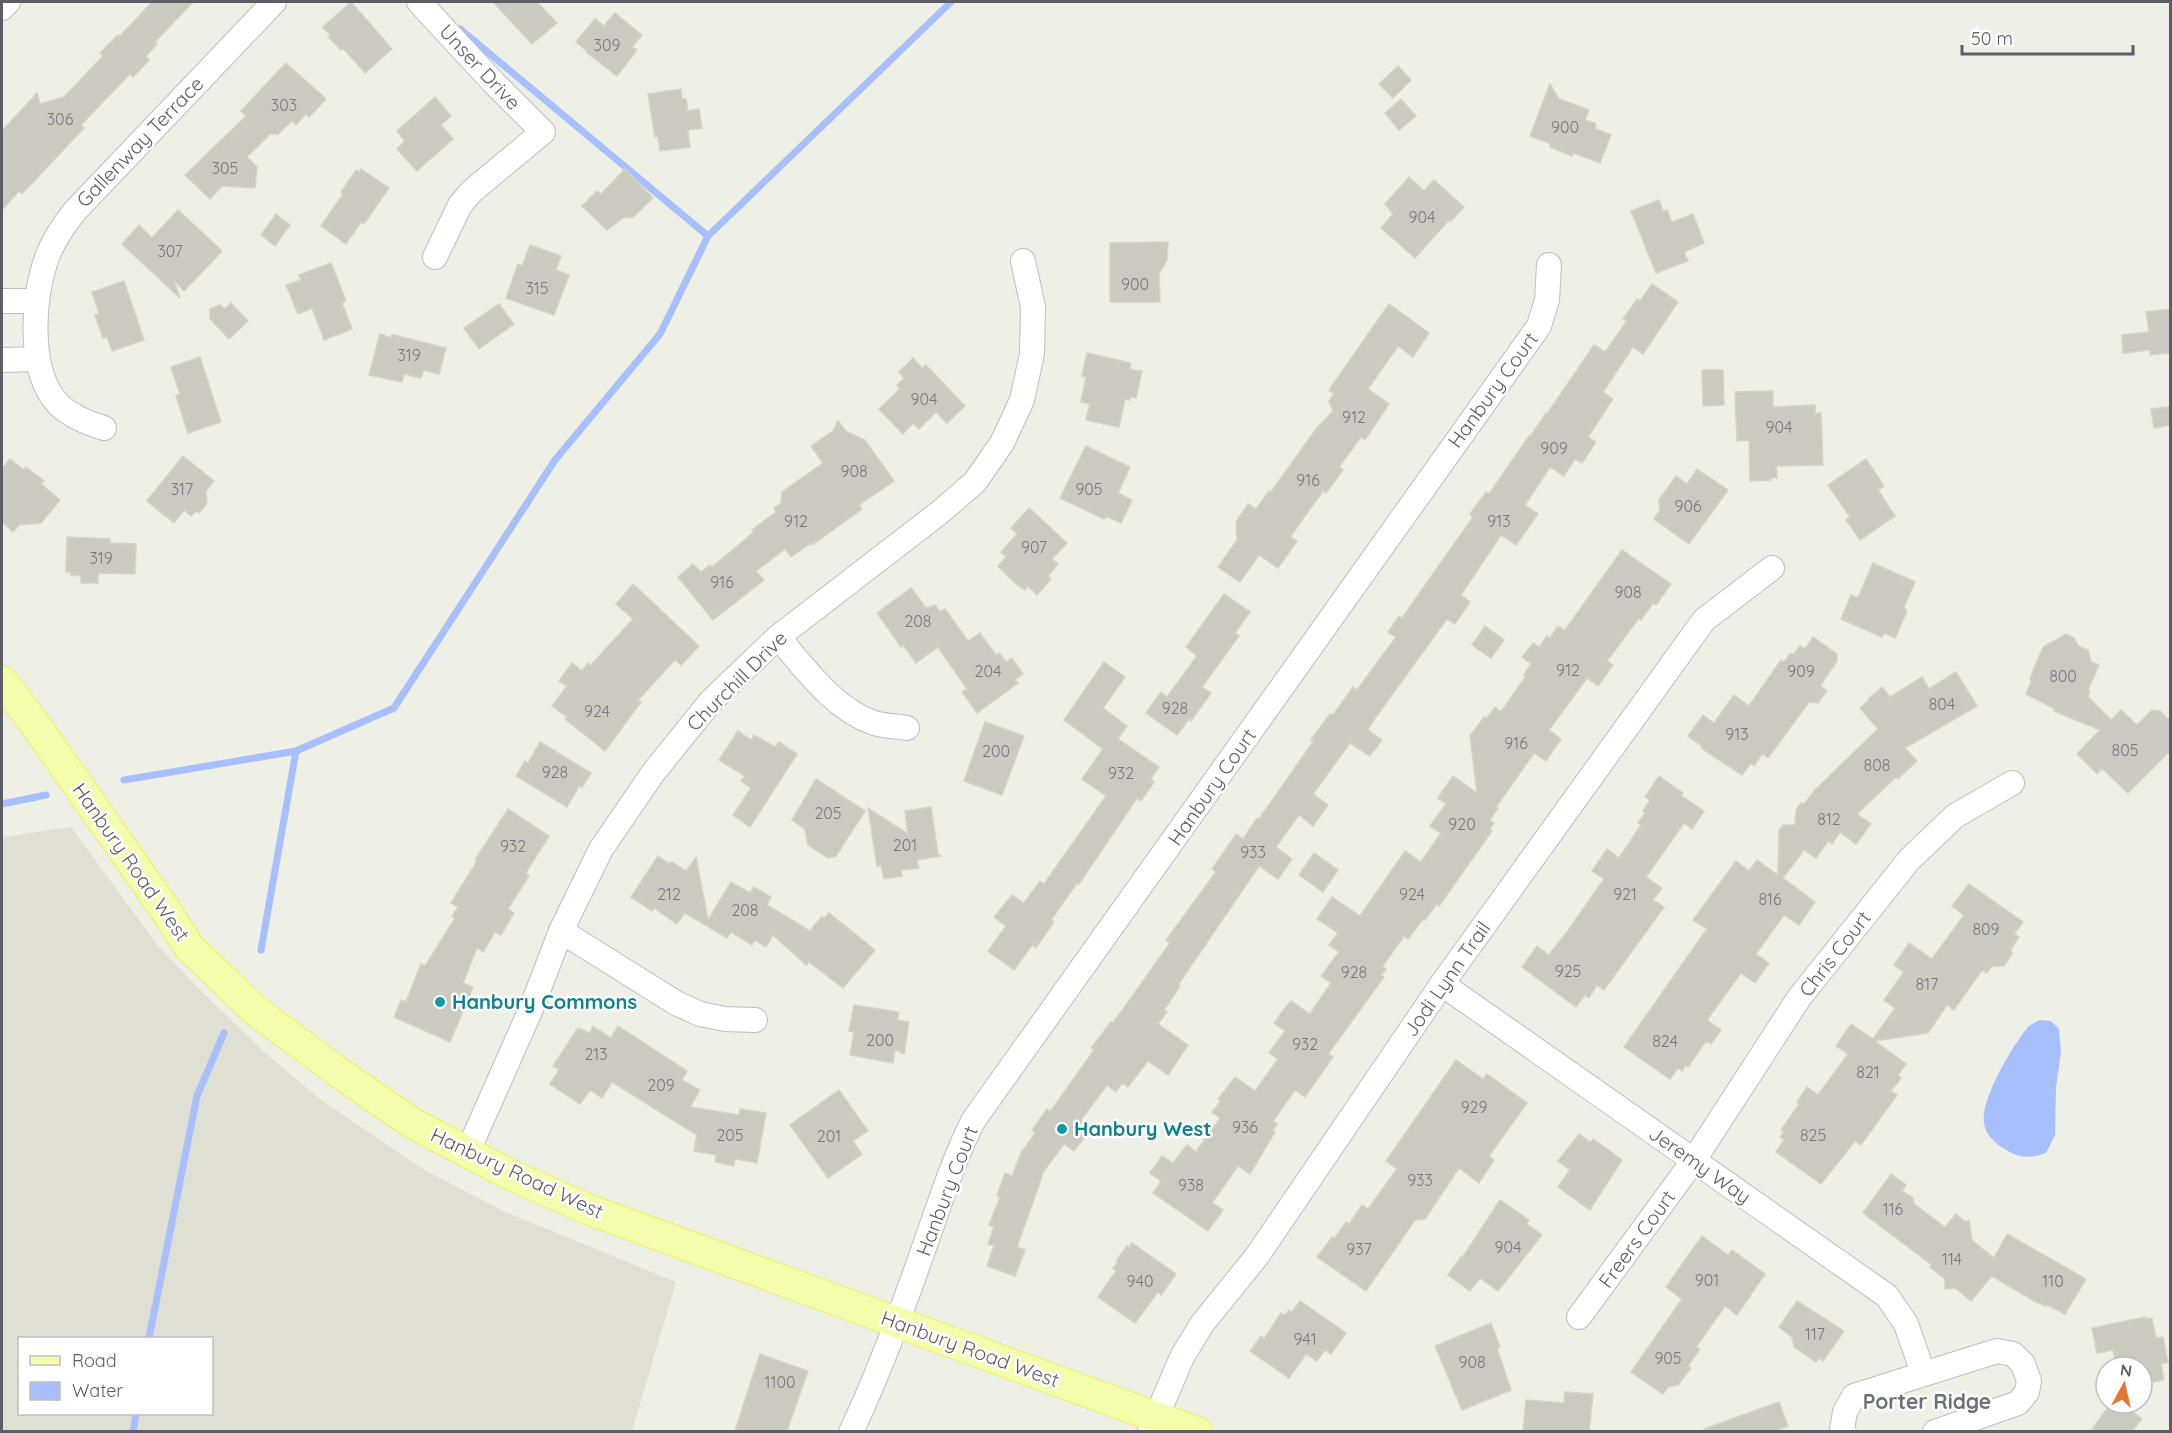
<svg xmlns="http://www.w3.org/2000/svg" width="2172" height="1433" viewBox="0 0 2172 1433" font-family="Quicksand,sans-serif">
  <rect width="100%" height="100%" fill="#eeefe5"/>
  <path fill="#dfdfd3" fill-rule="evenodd" d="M71 827 158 946 202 992 262 1050 316 1096 421 1168 503 1211 676 1282 632 1431H2V837ZM20 1338H212V1414H20Z"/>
  <path fill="#a7bffd" d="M2040 1020 2051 1021 2059 1029 2061 1052 2056 1087 2055 1135 2046 1153C2030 1159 2017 1158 2003 1148 1994 1142 1986 1135 1984 1123 1980 1100 2013 1045 2028 1027 2031 1024 2036 1022 2040 1020Z"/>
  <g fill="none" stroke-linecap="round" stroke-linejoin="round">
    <g stroke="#a7bffd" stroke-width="7">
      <path d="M460 29 708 236"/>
      <path d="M124 780 296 751 394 708 555 460 660 334 708 236 951 2"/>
      <path d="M2 804 46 795"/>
      <path d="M261 950 296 751"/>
      <path d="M149 1338 197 1096 224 1033"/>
      <path d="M133 1432 136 1414"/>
    </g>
  </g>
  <g fill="#cacac1" stroke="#d4d3c4" stroke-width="1.5">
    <path d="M152 2H193L155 42 157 44 146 56 149 60 133 77 130 74 81 125 84 128 22 194 19 191 2 210V131L37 93 40 104 64 97 103 56 100 53 118 35 119 37Z"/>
    <path d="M351 2 392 49 365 73 343 48 341 50 328 37 330 35 323 27Z"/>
    <path d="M493 2H537L557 23 532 44Z"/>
    <path d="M615 13 642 35 632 47 637 50 617 76 586 52 587 51 576 42 595 19 604 26Z"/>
    <path d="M286 63 326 99 309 117 306 114 296 125 292 121 278 134H270L247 157 257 167 255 188 222 186 210 199 185 175 246 116 241 111Z"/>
    <path d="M1398 66 1411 80 1393 98 1379 84Z"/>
    <path d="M1550 84 1559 99 1589 110 1585 120 1595 123 1596 129 1611 135 1600 163 1573 153 1572 156 1550 147 1551 144 1530 136Z"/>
    <path d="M681 89 682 99H686L688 111 699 109 702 128 688 130 690 147 660 151 658 136 655 137 648 94Z"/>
    <path d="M435 97 451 116 441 125 453 139 417 171 397 149 405 141 397 131Z"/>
    <path d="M1401 99 1416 116 1399 130 1385 113Z"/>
    <path d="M361 169 389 188 364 224 361 222 346 244 321 226 343 194 341 192 356 170 359 172Z"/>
    <path d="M625 169 653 198 633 217 623 218 607 230 582 206 597 191 601 194Z"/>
    <path d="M1409 177 1424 191 1434 180 1464 207 1450 222 1449 220 1415 258 1381 228 1393 214 1385 204Z"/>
    <path d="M1659 200 1663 211 1667 210 1672 222 1693 214 1704 243 1684 252 1688 261 1656 273 1631 211Z"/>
    <path d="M178 210 222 251 184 291 174 280 180 298 122 244 139 225 152 238Z"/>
    <path d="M276 214 290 225 275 246 261 235Z"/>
    <path d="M1168 242 1167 260 1159 274 1160 302H1110V243Z"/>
    <path d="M530 245 561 256 556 270 569 275 554 315 506 298 518 264 522 266Z"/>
    <path d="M331 263 346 301 342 303 352 329 324 340 312 308 298 314 286 285 301 280 299 275Z"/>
    <path d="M124 281 144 340 112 351 107 337 103 338 95 315 99 314 92 292Z"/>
    <path d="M1652 284 1678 302 1643 354 1633 347 1603 392 1613 399 1588 437 1596 442 1582 463 1575 459 1564 476 1550 467 1525 505 1538 514 1516 545 1501 535 1461 595 1470 602 1455 624 1447 619 1373 721 1368 730 1382 740 1370 756 1350 743 1313 794 1328 805 1313 826 1299 815 1276 847 1292 859 1278 879 1259 866 1178 985 1180 986 1164 1010 1167 1012 1158 1024 1188 1045 1168 1075 1148 1061 1128 1087 1122 1083 1116 1092 1107 1085 1081 1120 1092 1128 1074 1151 1064 1144 1044 1171 1017 1247 1025 1250 1015 1276 987 1266 994 1246 988 1244 994 1227 989 1225 1000 1197 997 1196 1005 1173 1012 1176 1021 1153 1035 1133 1032 1130 1047 1109 1050 1112 1094 1050 1091 1048 1111 1022 1113 1023 1170 943 1166 940 1216 872 1212 869 1236 834 1243 839 1257 818 1259 819 1313 742 1311 740 1330 714 1333 715 1353 687 1357 690 1396 637 1388 632 1399 616 1402 618 1473 517 1470 514 1486 492 1489 494 1529 436 1530 437 1546 413 1547 414 1594 345 1605 352 1627 321 1623 319 1637 299 1640 301Z"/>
    <path d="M231 303 248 321 229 339 210 319V309L220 305 225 309Z"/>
    <path d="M499 304 514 324 479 349 464 328Z"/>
    <path d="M1389 304 1429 333 1413 357 1398 346 1368 389 1389 404 1365 440 1361 437 1339 467 1343 470 1326 493 1323 491 1290 537 1297 541 1278 568 1259 555 1240 582 1218 567 1237 540 1236 522 1248 504 1256 509 1269 491 1271 492 1316 429 1333 411 1329 401 1334 394 1329 390Z"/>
    <path d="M2170 309V353L2150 355V350L2123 353 2122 335 2149 332 2146 312Z"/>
    <path d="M380 334 391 338 392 335H394L446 348 439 374 424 370 421 378 404 374 402 382 369 375Z"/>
    <path d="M1087 353 1131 363 1130 369 1142 371 1136 398 1130 397V400L1125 399 1119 427 1086 420 1090 404 1081 402 1086 377 1082 376Z"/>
    <path d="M200 357 221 422 188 433 176 396 180 394 171 367Z"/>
    <path d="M913 358 922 368 926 365 965 406 947 423 936 412 919 429 913 423 903 434 879 409 900 389 897 385 904 378 899 372Z"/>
    <path d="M1702 370H1723L1724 405 1703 406Z"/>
    <path d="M1773 391V407L1815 405V414L1821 413 1823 465 1776 466 1777 478H1771V480L1750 481 1749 440 1737 441 1735 392Z"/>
    <path d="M2170 407V425L2154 428 2151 409Z"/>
    <path d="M838 421 847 432 865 440 894 481 859 505 862 509 812 545 811 543 791 557 785 549 756 571 764 580 713 620 678 577 693 564 701 572 710 565 712 567 754 532 752 530 776 512 774 508 781 503 782 492 823 463 811 446 833 431Z"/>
    <path d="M1086 446 1130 467 1118 493 1132 500 1121 523 1106 516 1104 519 1060 498Z"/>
    <path d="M183 456 214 481 206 491 207 503 199 513 196 511 191 516 184 510 174 523 147 501Z"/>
    <path d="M10 459 24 470 26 467 44 481 41 484 60 500 41 523 19 525 13 532 2 522V469Z"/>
    <path d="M1866 459 1884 486 1878 490 1895 516 1860 540 1846 520 1850 517 1828 485Z"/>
    <path d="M1697 469 1728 490 1689 544 1654 519 1660 510 1659 500 1676 476 1687 484Z"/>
    <path d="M1029 508 1067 543 1052 559 1058 564 1048 576 1051 579 1037 595 1028 586 1025 590 1017 585 998 566 1006 557 1001 552 1017 534 1011 528Z"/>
    <path d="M67 537 110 539V543L136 544 135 574 98 573V583H81V576L71 575V572H66Z"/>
    <path d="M1622 550 1671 584 1656 605 1653 603 1641 620 1639 618 1607 661 1613 665 1598 686 1587 678 1549 730 1561 739 1546 761 1534 753 1496 807 1498 808 1490 820 1494 823 1490 829 1492 831 1439 906 1437 904 1425 920 1423 919 1408 939 1404 936 1382 967 1386 969 1381 975 1384 977 1328 1054 1333 1057 1305 1097 1295 1090 1273 1121 1277 1124 1273 1130 1275 1132 1250 1174 1238 1166 1212 1203 1223 1210 1208 1231 1153 1193 1161 1181 1150 1173 1162 1156 1173 1163 1187 1145 1196 1152 1220 1118 1212 1112 1221 1101 1218 1099 1235 1077 1255 1091 1278 1059 1269 1053 1285 1031 1274 1023 1285 1008 1291 1001 1310 1014 1331 983 1321 976 1339 952 1329 945 1338 933 1317 919 1332 897 1360 916 1405 851 1421 862 1441 833 1430 826 1446 804 1438 798 1453 776 1477 793 1470 736 1484 717 1486 719 1495 707 1501 712 1526 676 1524 675 1531 664 1522 657 1533 643 1539 647 1547 636 1550 638 1558 626 1565 630Z"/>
    <path d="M1873 563 1915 582 1904 607 1907 611 1895 638 1884 633 1882 637 1841 619 1851 595 1858 598Z"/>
    <path d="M633 584 699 646 681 665 675 660 638 700 641 702 605 751 565 719 567 717 552 706 567 686 559 681 572 663 582 671 588 663 591 665 633 619 616 604Z"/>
    <path d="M911 588 926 608 935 605 940 612 945 609 968 641 980 633 996 655 999 653 1006 662 1012 658 1023 674 1015 680 1018 683 977 713 962 692 967 689 938 647 916 663 903 645 901 647 877 613Z"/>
    <path d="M1224 594 1250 612 1235 633 1239 636 1202 687 1211 693 1191 721 1189 719 1177 735 1146 713 1161 692 1167 697 1197 656 1186 647Z"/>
    <path d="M1485 626 1504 640 1491 658 1472 645Z"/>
    <path d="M2066 634 2074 638 2078 646 2088 650 2091 662 2099 665 2088 690 2090 691 2088 697 2111 720 2121 710 2137 725 2152 710 2160 711 2170 721V751L2128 793 2102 768 2097 774 2077 754 2100 730 2054 711 2055 709 2026 694 2031 682 2030 678 2043 647Z"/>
    <path d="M1813 637 1837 654V661L1820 686 1827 691 1818 703 1809 702 1768 758 1762 754 1754 766 1751 763 1742 775 1701 748 1703 747 1688 736 1703 715 1714 723 1734 695 1749 706 1781 660 1784 662 1790 654H1794L1800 646 1805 649Z"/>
    <path d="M1104 662 1125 677 1103 708 1127 726 1118 739 1159 767 1151 779 1154 782 1141 801 1137 798 1079 884 1077 883 1051 920 1054 922 1036 948 1032 945 1014 970 988 951 1006 926 994 917 1012 895 1024 903 1040 881 1044 884 1106 796 1082 779 1103 749 1064 720Z"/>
    <path d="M1956 672 1977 706 1905 748 1917 761 1898 779 1896 777 1857 814 1871 824 1856 844 1840 832 1832 844 1828 841 1816 858 1804 850 1783 878 1815 902 1799 925 1784 915 1756 954 1769 963 1755 983 1741 973 1707 1020 1721 1030 1711 1044 1706 1041 1688 1067 1686 1065 1682 1071 1678 1068 1670 1079 1624 1047 1707 929 1693 920 1736 861 1749 871 1757 860 1778 875 1779 831 1783 825H1795L1796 810 1801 803H1805L1815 790 1878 729 1860 708 1869 700 1868 699 1882 687 1890 697 1922 677 1929 689Z"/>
    <path d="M985 722 1024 736 1002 795 964 781Z"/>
    <path d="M738 731 751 740 754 735 775 747 779 742 797 754 750 827 733 815 751 788 741 781 745 776 719 760Z"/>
    <path d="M540 742 591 773 582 788 579 786 567 807 516 776 525 761 528 763Z"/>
    <path d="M1659 776 1683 793 1681 796 1704 811 1692 829 1684 823 1646 877 1662 888 1653 900 1664 907 1604 990 1597 985 1589 998 1585 995 1576 1007 1522 967 1537 946 1549 955 1569 929 1604 879 1592 871 1607 849 1619 858 1641 825 1638 823 1645 813 1643 811 1650 800 1645 797Z"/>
    <path d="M816 779 865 811 836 856 828 858 808 845 805 829 792 820Z"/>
    <path d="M931 807 938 854 941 856 917 860 919 868 901 870 902 876 884 879 881 865 877 866 868 808 908 834 905 811Z"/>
    <path d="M508 809 549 836 530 866 526 874 529 876 508 909 514 913 501 935 495 932 483 952 477 948 463 983 473 987 450 1042 394 1017 401 1000 406 1002 421 964 425 966 455 918 452 916 458 907 451 903 477 861 475 860Z"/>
    <path d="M1314 853 1338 870 1323 892 1299 875Z"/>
    <path d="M658 856 668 863 672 862 686 871 696 857 708 920 731 882 750 893 754 887 771 897 767 905 810 931 822 916 824 918 829 913 875 950 843 988 809 962 806 965 773 935 766 947 755 940 752 945 731 932 727 938 685 913 677 924 654 908 652 911 631 897Z"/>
    <path d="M1969 884 2023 922 2014 934 2019 937 2011 949 2012 954 2004 966H1992L1987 973 1982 970 1954 1010 1947 1005 1928 1033 1875 1041 1906 1064 1898 1075 1901 1078 1891 1091 1897 1095 1861 1145 1855 1141 1821 1184 1776 1152 1784 1140 1780 1137 1784 1132 1781 1130 1799 1104 1797 1102 1807 1087 1818 1095 1848 1054 1836 1046 1851 1024 1873 1039 1895 1008 1884 1000 1904 972 1894 965 1909 943 1932 959 1964 915 1952 906Z"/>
    <path d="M854 1005 899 1012 897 1020 909 1022 904 1054 895 1050 893 1063 850 1055 854 1032 849 1031Z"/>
    <path d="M593 1026 611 1038 618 1026 687 1071 682 1080 700 1090 690 1107 739 1115 740 1109 766 1113 757 1163 735 1159 734 1166 715 1162 716 1155 694 1151 697 1135 612 1082 602 1098 590 1090 580 1104 550 1084 559 1070 553 1066 578 1028 590 1033Z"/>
    <path d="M1456 1060 1483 1079 1487 1074 1527 1103 1489 1156 1494 1160 1479 1183 1459 1168 1425 1219 1415 1220 1366 1291 1317 1257 1332 1237 1334 1239 1346 1222 1349 1224 1362 1205 1368 1209 1397 1169 1386 1161Z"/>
    <path d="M839 1090 868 1131 853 1141 862 1154 828 1178 790 1125Z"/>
    <path d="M1579 1134 1590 1142 1593 1139 1622 1160 1590 1210 1558 1187 1570 1170 1558 1161Z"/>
    <path d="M1891 1174 1906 1185 1902 1191 1913 1198 1914 1204 1945 1227 1956 1214 1964 1221H1969L1972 1240 1994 1258 2007 1234 2086 1279 2065 1314 2047 1305 2046 1306 2034 1301 1992 1276 1971 1301 1955 1288 1945 1289V1279L1930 1267 1932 1265 1863 1213Z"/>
    <path d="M1500 1200 1529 1220 1527 1224 1542 1235 1498 1291 1480 1278 1470 1291 1448 1275 1461 1257 1462 1258Z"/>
    <path d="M1702 1236 1728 1255 1732 1250 1765 1274 1737 1315 1725 1306 1696 1347 1700 1349 1688 1366 1691 1368 1678 1385 1668 1387 1663 1394 1631 1372 1682 1299 1666 1287Z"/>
    <path d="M1132 1243 1176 1274 1161 1295 1158 1292 1135 1323 1098 1297 1116 1271 1113 1268 1118 1262 1116 1261 1127 1246 1129 1248Z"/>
    <path d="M1300 1301 1346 1333 1331 1354 1325 1350 1317 1361 1306 1354 1289 1378 1250 1351 1261 1336 1264 1339 1281 1313 1285 1315 1289 1310 1292 1312Z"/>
    <path d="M1797 1301 1844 1331 1823 1361 1819 1358 1816 1362 1794 1347 1792 1337 1779 1327Z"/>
    <path d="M2146 1317V1319L2152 1318 2156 1338 2163 1337 2168 1362 2161 1364 2164 1380 2142 1384V1367H2117L2113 1350 2097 1353 2092 1328Z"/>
    <path d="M1491 1323 1500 1347 1497 1348 1511 1390 1462 1410 1435 1346Z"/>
    <path d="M760 1354 808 1371 787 1431H735Z"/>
    <path d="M1565 1392 1593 1394 1589 1431H1523L1526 1400 1564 1403Z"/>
    <path d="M1779 1402 1788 1426 1774 1431H1704V1429Z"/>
    <path d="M2111 1403H2120L2142 1419 2132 1431H2091Z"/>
  </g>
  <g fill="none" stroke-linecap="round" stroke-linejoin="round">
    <g stroke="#bdbdc3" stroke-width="26">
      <g id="minor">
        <path d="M419 2 493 82 543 132 472 191 460 205 435 257"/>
        <path d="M2 8 8 2"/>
        <path d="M2 301H37"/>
        <path d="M2 360 37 359"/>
        <path d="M104 428C87 423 72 417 59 405 27 372 32 295 48 255 54 239 64 225 74 212L274 2"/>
        <path d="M778 637C805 668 833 709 874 723 884 726 896 726 907 728"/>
        <path d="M561 931 676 1003 700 1014 725 1019 755 1020"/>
        <path d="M1442 984 1887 1296 1906 1324 1923 1373"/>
        <path d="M468 1151 531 1009 561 931 601 849 653 773 711 701 778 637 939 513 975 482 1002 443 1022 400 1032 354 1033 307 1023 261"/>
        <path d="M1579 1317 1694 1160 1799 998 1909 860 1955 816 2012 783"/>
        <path d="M851 1432C880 1371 903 1308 925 1245 940 1203 953 1161 973 1121L1539 326 1547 300 1549 265"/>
        <path d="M1150 1432 1182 1357 1202 1324 1257 1256 1442 984 1704 620 1772 568"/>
        <path d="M1844 1432 1842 1429 1845 1412 1854 1396 1997 1351 2013 1354 2023 1364 2029 1381 2027 1392 2018 1403 1935 1432"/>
      </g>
    </g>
    <g stroke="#efef5e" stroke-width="32">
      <path id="major" d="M2 681 32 720 164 908 189 947 256 1011 341 1074 412 1123 509 1174 590 1210 1197 1432"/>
    </g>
    <use href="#minor" stroke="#fff" stroke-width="24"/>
    <use href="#major" stroke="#f4fdac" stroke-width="30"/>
  </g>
  <g fill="#0f9aa8" stroke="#fff" stroke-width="2">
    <circle cx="440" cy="1002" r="6"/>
    <circle cx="1062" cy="1129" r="6"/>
  </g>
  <g text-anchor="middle" stroke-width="5" stroke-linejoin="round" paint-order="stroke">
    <g font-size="16" fill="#78797c">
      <text x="607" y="51">309</text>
      <text x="284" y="111">303</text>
      <text x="60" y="125">306</text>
      <text x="1565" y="133">900</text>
      <text x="225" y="174">305</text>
      <text x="1422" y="223">904</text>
      <text x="170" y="257">307</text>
      <text x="1135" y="290">900</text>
      <text x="537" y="294">315</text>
      <text x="409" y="361">319</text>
      <text x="924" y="405">904</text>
      <text x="1354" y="423">912</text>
      <text x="1779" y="433">904</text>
      <text x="1554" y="454">909</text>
      <text x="854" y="477">908</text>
      <text x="1308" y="486">916</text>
      <text x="182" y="495">317</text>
      <text x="1089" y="495">905</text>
      <text x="1688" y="512">906</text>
      <text x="796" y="527">912</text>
      <text x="1499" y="527">913</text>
      <text x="1034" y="553">907</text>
      <text x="101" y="564">319</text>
      <text x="722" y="588">916</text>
      <text x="1628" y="598">908</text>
      <text x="918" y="627">208</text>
      <text x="1568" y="676">912</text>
      <text x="988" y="677">204</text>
      <text x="1801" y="677">909</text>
      <text x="2063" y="682">800</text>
      <text x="1942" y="710">804</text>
      <text x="1175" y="714">928</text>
      <text x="597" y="717">924</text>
      <text x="1737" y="740">913</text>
      <text x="1516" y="749">916</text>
      <text x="2125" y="756">805</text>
      <text x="996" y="757">200</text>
      <text x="1877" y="771">808</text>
      <text x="555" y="778">928</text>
      <text x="1121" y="779">932</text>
      <text x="828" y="819">205</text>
      <text x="1829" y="825">812</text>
      <text x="1462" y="830">920</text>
      <text x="905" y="851">201</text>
      <text x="513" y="852">932</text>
      <text x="1253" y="858">933</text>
      <text x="669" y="900">212</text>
      <text x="1412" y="900">924</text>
      <text x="1625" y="900">921</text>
      <text x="1770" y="905">816</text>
      <text x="745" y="916">208</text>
      <text x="1986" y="935">809</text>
      <text x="1568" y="977">925</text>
      <text x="1354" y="978">928</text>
      <text x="1927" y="990">817</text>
      <text x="880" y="1046">200</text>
      <text x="1665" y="1047">824</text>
      <text x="1305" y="1050">932</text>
      <text x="596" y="1060">213</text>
      <text x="1868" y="1078">821</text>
      <text x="661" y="1091">209</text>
      <text x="1474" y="1113">929</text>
      <text x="1245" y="1133">936</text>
      <text x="730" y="1141">205</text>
      <text x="1813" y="1141">825</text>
      <text x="829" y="1142">201</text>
      <text x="1420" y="1186">933</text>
      <text x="1191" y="1191">938</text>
      <text x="1893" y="1215">116</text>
      <text x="1508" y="1253">904</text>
      <text x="1359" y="1255">937</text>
      <text x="1952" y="1265">114</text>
      <text x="1707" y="1286">901</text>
      <text x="1140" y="1287">940</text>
      <text x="2053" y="1287">110</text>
      <text x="1815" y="1340">117</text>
      <text x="1305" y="1345">941</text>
      <text x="1668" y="1364">905</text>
      <text x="1472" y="1368">908</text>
      <text x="780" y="1388">1100</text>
    </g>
    <g font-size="20" fill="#5d5e65" stroke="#fff">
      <text transform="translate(480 67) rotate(47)" y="7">Unser Drive</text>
      <text transform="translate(140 142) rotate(-46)" y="7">Gallenway Terrace</text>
      <text transform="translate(1493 390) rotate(-54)" y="7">Hanbury Court</text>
      <text transform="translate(737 681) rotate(-45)" y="7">Churchill Drive</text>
      <text transform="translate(1212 787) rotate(-55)" y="7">Hanbury Court</text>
      <text transform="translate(131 862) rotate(55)" y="7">Hanbury Road West</text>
      <text transform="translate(1835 954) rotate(-52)" y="7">Chris Court</text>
      <text transform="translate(1447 979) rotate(-55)" y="7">Jodi Lynn Trail</text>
      <text transform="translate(1700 1165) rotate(35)" y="7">Jeremy Way</text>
      <text transform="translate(517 1173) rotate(25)" y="7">Hanbury Road West</text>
      <text transform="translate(947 1191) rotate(-69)" y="7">Hanbury Court</text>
      <text transform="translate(1637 1239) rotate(-54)" y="7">Freers Court</text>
      <text transform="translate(970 1349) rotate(20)" y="7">Hanbury Road West</text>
    </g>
    <g font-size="20" font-weight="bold" fill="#0d838f" stroke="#fff" text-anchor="start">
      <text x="452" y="1009">Hanbury Commons</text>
      <text x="1074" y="1136">Hanbury West</text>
    </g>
    <g font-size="21" font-weight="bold" fill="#6e7077" stroke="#fff">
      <text x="1927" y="1409">Porter Ridge</text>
    </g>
  </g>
  <rect width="2172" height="1433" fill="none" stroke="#5d5e65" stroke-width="6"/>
  <rect x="18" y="1337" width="195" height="78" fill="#ffffff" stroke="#bebfc1" stroke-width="1.5"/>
  <rect x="30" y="1356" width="30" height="9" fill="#f4fdac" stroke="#bebfc1" stroke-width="1.5"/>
  <text x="72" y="1367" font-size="18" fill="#5d5e65">Road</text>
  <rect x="30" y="1382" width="30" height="18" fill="#a7bffd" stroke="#bebfc1" stroke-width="1.5"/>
  <text x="72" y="1397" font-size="18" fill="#5d5e65">Water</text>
  <g transform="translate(2124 1385) rotate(8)"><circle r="28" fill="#ffffff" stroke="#bebfc1" stroke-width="1.5"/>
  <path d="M0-4.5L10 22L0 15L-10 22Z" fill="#e67434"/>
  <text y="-9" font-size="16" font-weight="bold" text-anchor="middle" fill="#5d5e65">N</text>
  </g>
  <path d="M1962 45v9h171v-9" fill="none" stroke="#5d5e65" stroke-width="3"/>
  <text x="1971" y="45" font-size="18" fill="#5d5e65" stroke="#ffffff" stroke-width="4.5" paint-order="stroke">50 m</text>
</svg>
